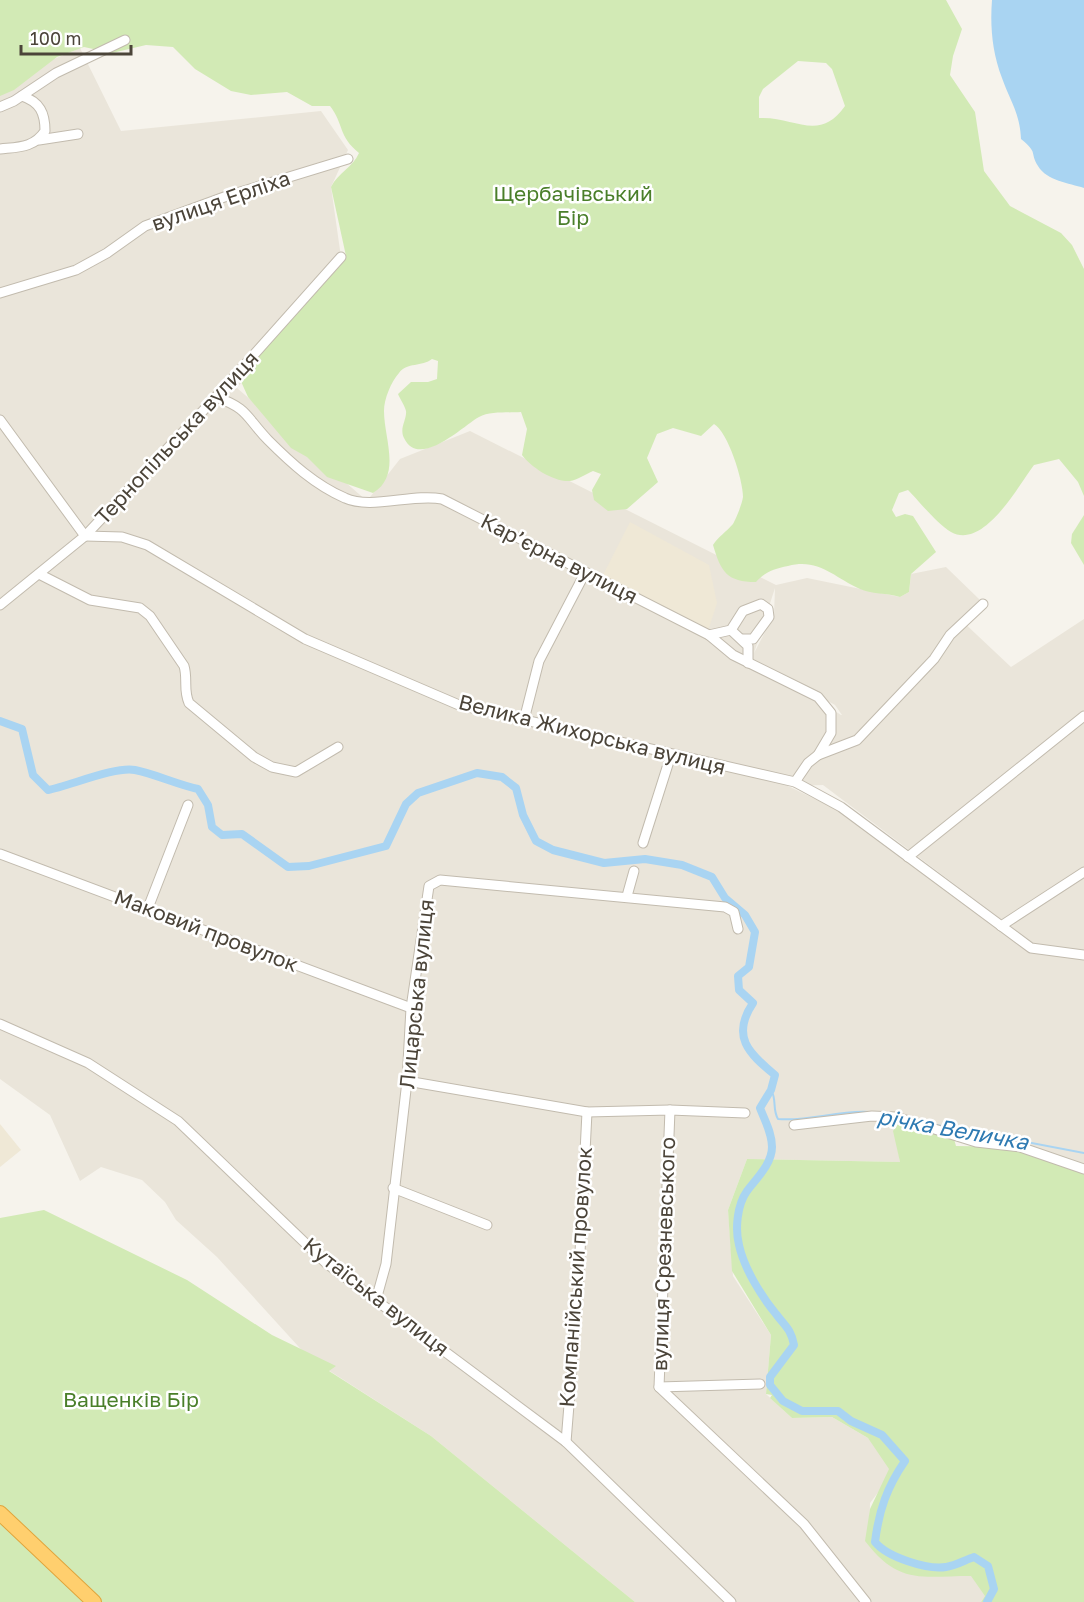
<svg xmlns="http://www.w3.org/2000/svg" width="1084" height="1602" viewBox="0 0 1084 1602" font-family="'Golos Text',sans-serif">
  <rect width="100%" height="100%" fill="#f6f3ec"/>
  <path fill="#eae5da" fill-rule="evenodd" d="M80 48 121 131 321 111 348 150 331 187 341 257 237 388 367 501 400 459 470 431 776 585 807 578 900 597 909 592 911 574 946 567 980 600 960 619 1011 667 1084 619V951L1034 944 823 785 788 786 840 811 1012 939 1035 951 1084 958V1164L1028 1146 974 1139 893 1120 900 1162 747 1159 728 1210 733 1276 771 1335 766 1394 792 1418 832 1417 885 1448 899 1465 870 1503 869 1545 970 1569 988 1592 981 1602H635L431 1436 308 1357 217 1257 176 1220 165 1202 142 1180 101 1167 80 1181 50 1115 0 1079V82ZM775 588 774 615 754 653ZM766 667 835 705 842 715H841Z"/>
  <g fill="#efe8d6">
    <path d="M630 522 709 565 717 603 708 631 602 577Z"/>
    <path d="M0 1124 21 1150 0 1167Z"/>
  </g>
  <g fill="#d2eab5" fill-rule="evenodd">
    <path d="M0 0H946L962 29 953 56 950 75 975 112 984 171 1010 206 1061 233 1072 245 1084 269V496L1078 482 1059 459 1034 465C1018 486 984 550 951 532 937 524 919 501 908 490L899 493 892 510 896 517 905 514 913 516 936 552 911 574 909 592 900 597C888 593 870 594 860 589 833 577 819 558 788 566 774 569 766 571 756 582 727 582 721 572 713 545 719 536 726 532 733 524 736 519 742 504 743 497 743 480 728 432 714 424L701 436 673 428 657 434 647 458 658 482 627 509 608 511 594 500 592 490 601 474 593 471C586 474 577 480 570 481 553 482 531 467 522 455L527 429 521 412C509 413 490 411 479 417 464 425 419 470 404 438 399 428 407 420 406 411 405 406 400 399 398 394L411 382H428L437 379 438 361 432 359C422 367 407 362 399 373 391 382 384 399 384 411 384 439 402 475 373 493L327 477 307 457 291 448 248 397 239 377 346 256 331 187C338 173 353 167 359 153 338 136 344 124 330 106H312L287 92 251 95 231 91 195 69 173 47 146 45 112 53 84 47 57 57 14 90 0 96ZM798 61 826 63 832 69 845 106C819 143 795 116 759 118V97L763 89Z"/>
    <path d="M1084 515V565L1071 543 1072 534Z"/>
    <path d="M898 1124 919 1134 926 1129 954 1139 956 1146 1020 1147 1084 1169V1602H981L985 1596 971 1576C920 1576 899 1585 865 1541L870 1509 889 1469 868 1438 832 1417 792 1418 770 1398 772 1395 766 1394 771 1335 732 1271 728 1210 747 1159 900 1162 893 1131Z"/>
    <path d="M44 1210 187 1280 272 1335 336 1366 329 1371 431 1436 635 1602H0V1218Z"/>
  </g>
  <path fill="#a9d4f2" d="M992 0H1084V188C1069 183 1047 181 1038 166 1029 151 1039 154 1021 139 1020 113 1010 101 1002 78 992 52 990 26 992 0Z"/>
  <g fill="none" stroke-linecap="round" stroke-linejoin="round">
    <g stroke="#a9d4f2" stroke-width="2">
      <path d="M771 1090C777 1099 772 1109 778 1119 808 1122 838 1110 869 1112"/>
      <path d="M937 1125 1084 1153"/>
    </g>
    <path stroke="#a9d4f2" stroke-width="8" d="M0 721 22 729 33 775 48 790C69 786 116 766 135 770 155 774 176 784 198 789L208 805 212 827 222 835 242 834 288 867 309 866 386 846 406 804 418 793 477 773 502 777 516 788 523 815 536 841 553 850 604 863 645 859 682 865 712 877 725 898 745 915 755 932 749 967 738 976 739 990 753 1003C731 1036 748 1053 775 1075L771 1090 760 1108C765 1121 772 1133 772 1147 772 1164 756 1179 747 1191 737 1205 735 1229 739 1245 744 1268 761 1296 776 1314 785 1326 791 1329 794 1345L770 1377V1385L783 1401 802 1411H838L851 1421 882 1435 905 1461C887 1487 879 1510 875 1542 887 1557 927 1570 946 1567 955 1566 965 1560 974 1557L988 1566 994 1589 987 1602"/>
    <g stroke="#c2bbae" stroke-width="11">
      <g id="minor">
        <path d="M0 107 14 101 56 73 125 40"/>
        <path d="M39 140 78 134"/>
        <path d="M0 149C18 147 34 148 45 131 45 113 40 102 22 96"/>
        <path d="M0 293 76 270 107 253 145 226 227 196 348 159"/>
        <path d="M216 397C249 409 245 416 268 440 291 463 315 485 345 498 371 510 413 493 442 499L709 635 733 655 818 697 831 713V733L818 755 808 763 795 782"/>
        <path d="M0 420 85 536 122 537 147 545 305 639 459 705 795 782 841 807 1031 948 1084 955"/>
        <path d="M39 574 90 600 140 608 150 616 184 666C188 679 183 690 189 703L254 757 272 767 296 772 338 747"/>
        <path d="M0 605 85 536 216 397 341 257"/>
        <path d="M731 630 748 646V663"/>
        <path d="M709 635 731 630 743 611 761 604 768 609 769 617 753 639H743"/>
        <path d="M524 720 539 661 585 573"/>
        <path d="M818 755 857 740 934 659 950 635 983 604"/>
        <path d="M643 843 671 755"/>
        <path d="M0 854 411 1008"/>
        <path d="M908 857 1084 716"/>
        <path d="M627 896 634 871"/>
        <path d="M148 908 188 805"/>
        <path d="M1001 926 1084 872"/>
        <path d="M0 1024 88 1063 178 1121 326 1263 566 1442 731 1602"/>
        <path d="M407 1081 587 1112 670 1110 745 1113"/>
        <path d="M670 1110 659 1387 804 1524 866 1602"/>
        <path d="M794 1125 872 1116 896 1117 976 1142 1020 1147 1084 1169"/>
        <path d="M393 1188 487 1225"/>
        <path d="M376 1300 386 1264 407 1081 411 1008 429 886 440 880 725 907 734 912 738 929"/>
        <path d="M659 1387 760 1384"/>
        <path d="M566 1442 578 1293 587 1112"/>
      </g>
    </g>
    <g stroke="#e0a43c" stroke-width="16">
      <path id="highway" d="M0 1513 94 1602"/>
    </g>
    <use href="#minor" stroke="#fff" stroke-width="9"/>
    <use href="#highway" stroke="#ffcf6e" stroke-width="14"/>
  </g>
  <g text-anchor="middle" stroke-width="5" stroke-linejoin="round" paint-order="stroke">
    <g font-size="21" fill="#4a7f2a" stroke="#fff">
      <text x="573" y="201">Щербачівський<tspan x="573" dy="24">Бір</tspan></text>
      <text x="131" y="1407">Ващенків Бір</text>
    </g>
    <g font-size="21" fill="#4b4439" stroke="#fff">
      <text transform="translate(221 201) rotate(-19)" y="7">вулиця Ерліха</text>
      <text transform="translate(177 438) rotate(-47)" y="7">Тернопільська вулиця</text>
      <text transform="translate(559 559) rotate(27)" y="7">Кар’єрна вулиця</text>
      <text transform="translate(592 735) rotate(14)" y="7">Велика Жихорська вулиця</text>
      <text transform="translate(206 931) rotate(21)" y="7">Маковий провулок</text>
      <text transform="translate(417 994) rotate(-84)" y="7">Лицарська вулиця</text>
      <text transform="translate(664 1254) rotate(-88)" y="7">вулиця Срезневського</text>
      <text transform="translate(576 1277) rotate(-86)" y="7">Компанійський провулок</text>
      <text transform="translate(376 1297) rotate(38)" y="7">Кутаїська вулиця</text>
    </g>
    <g font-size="22" font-style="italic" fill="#2e7ab2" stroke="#fff">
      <text transform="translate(953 1129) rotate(10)" y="8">річка Величка</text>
    </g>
  </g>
  <path d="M21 45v9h110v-9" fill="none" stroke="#4b4439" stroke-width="3"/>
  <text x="30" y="45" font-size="18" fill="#4b4439" stroke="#ffffff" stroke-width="4.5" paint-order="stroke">100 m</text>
</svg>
